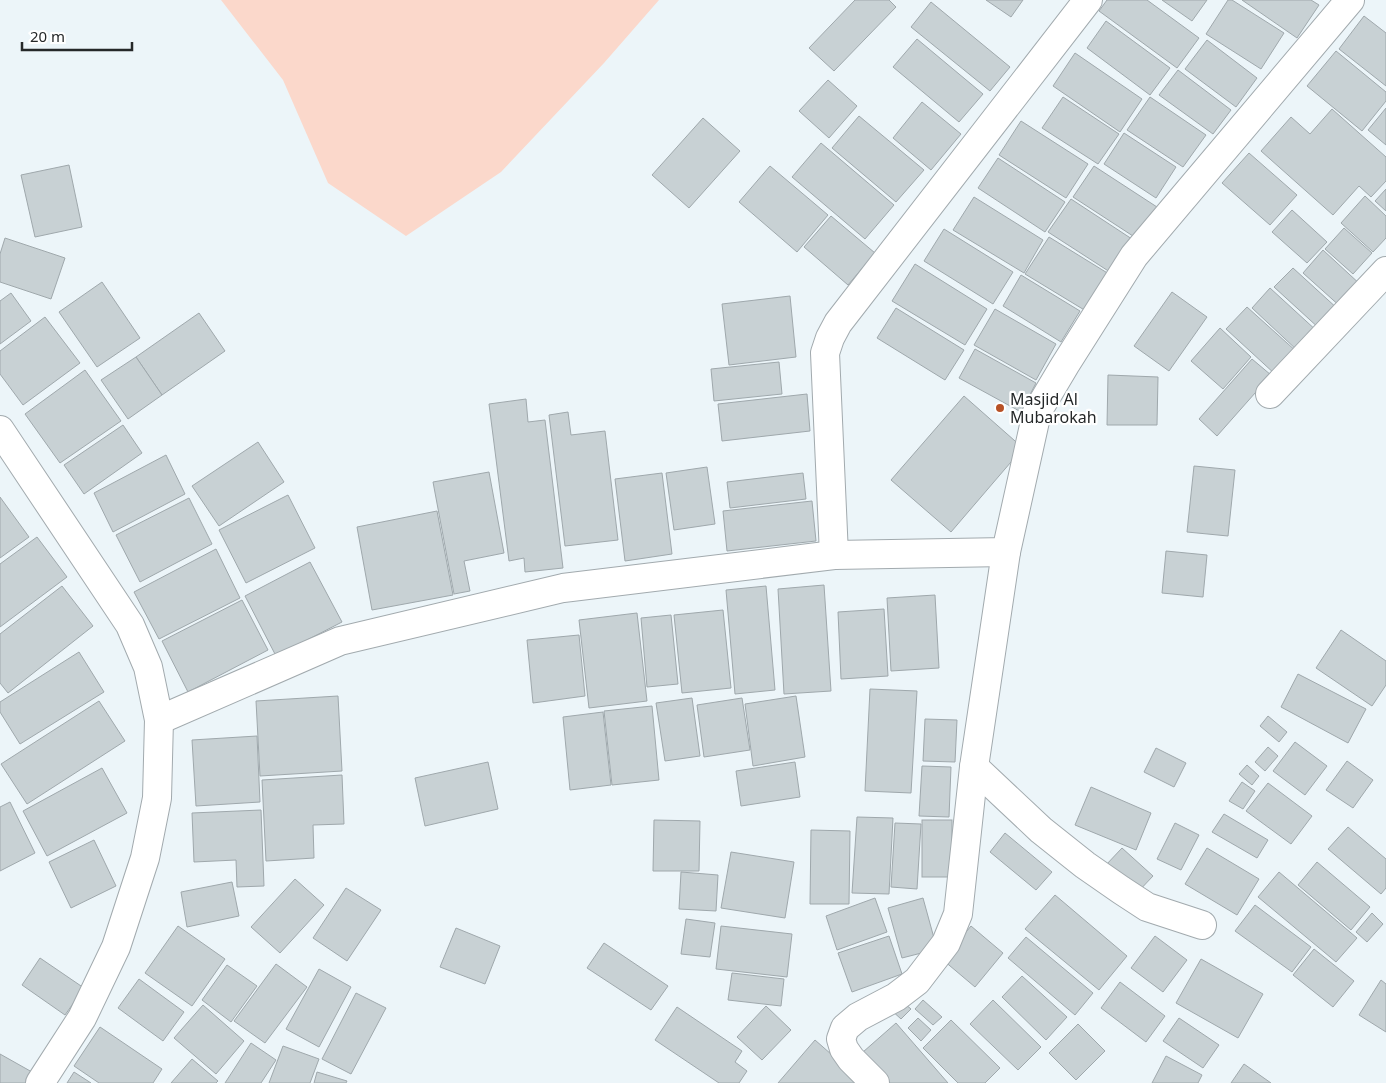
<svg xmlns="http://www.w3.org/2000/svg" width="1386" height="1083" viewBox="0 0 1386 1083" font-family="'Noto Sans',sans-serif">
  <rect width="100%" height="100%" fill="#ecf5f9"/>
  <path fill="#fbd8cb" d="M221 0H659L604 63 501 172 406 236 328 183 283 80Z"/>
  <g fill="#c8d1d4" stroke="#9fa8ac">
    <path d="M855 0H889L896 7 834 71 809 48Z"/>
    <path d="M986 0H1023L1011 17Z"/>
    <path d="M1107 0H1147L1199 38 1177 68 1099 11Z"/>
    <path d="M1162 0H1207L1192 21Z"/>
    <path d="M1228 0H1232L1284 33 1261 69 1206 34Z"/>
    <path d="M1242 0H1311L1319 5 1297 38Z"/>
    <path d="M931 2 1010 67 990 91 911 27Z"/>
    <path d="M1364 16 1386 33V86L1339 49Z"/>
    <path d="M1106 21 1170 68 1150 95 1087 48Z"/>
    <path d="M917 39 983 94 959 122 893 67Z"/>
    <path d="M1207 40 1257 78 1236 107 1185 69Z"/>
    <path d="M1336 51 1386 92V101L1362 131 1307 86Z"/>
    <path d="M1075 53 1142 99 1120 132 1053 86Z"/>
    <path d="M1178 70 1231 110 1213 134 1159 95Z"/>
    <path d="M828 80 857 106 829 138 799 111Z"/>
    <path d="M1063 97 1119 134 1098 164 1042 128Z"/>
    <path d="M1150 97 1206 135 1183 167 1127 130Z"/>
    <path d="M922 102 961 134 931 170 893 138Z"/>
    <path d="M1386 108V145L1368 130Z"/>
    <path d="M1332 109 1386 157V181L1371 197 1359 186 1333 215 1261 151 1291 117 1310 134Z"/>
    <path d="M859 116 924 170 896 202 832 148Z"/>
    <path d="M703 118 740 151 689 208 652 175Z"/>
    <path d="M1021 121 1088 164 1066 198 999 155Z"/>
    <path d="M1124 133 1176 167 1156 198 1104 164Z"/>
    <path d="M821 143 894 205 865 239 792 177Z"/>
    <path d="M1249 153 1297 195 1270 225 1222 183Z"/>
    <path d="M998 158 1065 202 1045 232 978 188Z"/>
    <path d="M69 165 82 227 35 237 21 175Z"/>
    <path d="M770 166 828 215 797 252 739 202Z"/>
    <path d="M1094 166 1157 207 1136 238 1073 197Z"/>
    <path d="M1386 189V211L1375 201Z"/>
    <path d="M1365 196 1386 216V238L1373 252 1341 223Z"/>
    <path d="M974 197 1043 240 1024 273 953 230Z"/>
    <path d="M1071 199 1135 241 1113 274 1048 232Z"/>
    <path d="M1292 210 1327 242 1307 263 1272 232Z"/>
    <path d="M831 216 875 253 848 285 804 247Z"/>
    <path d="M1344 228 1372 253 1353 274 1325 249Z"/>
    <path d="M944 229 1013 272 993 304 924 261Z"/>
    <path d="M1049 237 1109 274 1086 311 1025 274Z"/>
    <path d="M5 238 65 258 51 299 0 282V254Z"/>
    <path d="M1323 250 1362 286 1342 308 1303 273Z"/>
    <path d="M915 264 987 309 965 345 892 301Z"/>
    <path d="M1293 268 1339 310 1321 330 1274 287Z"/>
    <path d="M1021 275 1080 311 1061 342 1003 306Z"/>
    <path d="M102 282 140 338 97 367 59 312Z"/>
    <path d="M1270 288 1318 332 1299 352 1252 308Z"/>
    <path d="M1172 292 1207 317 1169 371 1134 346Z"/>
    <path d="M11 293 31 321 0 344V301Z"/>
    <path d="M790 296 796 357 729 365 722 304Z"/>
    <path d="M1247 307 1297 352 1276 375 1226 329Z"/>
    <path d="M896 308 964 350 945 380 877 338Z"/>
    <path d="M995 309 1056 344 1036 380 974 345Z"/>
    <path d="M199 313 225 351 162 395 136 357Z"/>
    <path d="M45 317 80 363 23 405 0 374V351Z"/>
    <path d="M1220 328 1251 357 1223 389 1191 361Z"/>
    <path d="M975 349 1036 383 1021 412 959 378Z"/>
    <path d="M136 357 162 395 128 419 101 380Z"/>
    <path d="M1252 359 1271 375 1217 436 1199 419Z"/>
    <path d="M779 362 782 394 714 401 711 369Z"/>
    <path d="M85 370 121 421 60 463 25 414Z"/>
    <path d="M1108 375 1158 377 1157 425H1107Z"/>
    <path d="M807 394 810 431 722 441 718 404Z"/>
    <path d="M964 396 1023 448 951 532 891 480Z"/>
    <path d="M526 399 528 422 545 420 563 568 525 572 524 558 509 561 489 404Z"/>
    <path d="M568 412 571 435 605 431 618 540 565 546 549 415Z"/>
    <path d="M123 425 142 453 84 494 64 465Z"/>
    <path d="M258 442 284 482 219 526 192 486Z"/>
    <path d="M166 455 185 494 113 532 94 493Z"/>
    <path d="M1194 466 1235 470 1228 536 1187 532Z"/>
    <path d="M707 467 715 524 674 530 666 473Z"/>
    <path d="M489 472 504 553 464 561 470 591 454 594 433 482Z"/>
    <path d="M662 473 672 554 625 561 615 479Z"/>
    <path d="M803 473 806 499 730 508 727 482Z"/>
    <path d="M288 495 315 548 246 583 219 530Z"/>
    <path d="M0 497 29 537 0 558Z"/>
    <path d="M189 498 212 544 140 582 116 535Z"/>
    <path d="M812 501 816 541 727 551 723 511Z"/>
    <path d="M437 511 453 595 372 610 357 527Z"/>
    <path d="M37 537 67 577 0 627V564Z"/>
    <path d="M216 549 240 598 159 639 134 592Z"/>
    <path d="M1166 551 1207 555 1203 597 1162 593Z"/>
    <path d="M310 562 342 622 276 656 245 596Z"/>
    <path d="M824 585 831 691 784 694 778 589Z"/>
    <path d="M62 586 93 626 8 693 0 683V634Z"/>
    <path d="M766 586 775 690 735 694 726 590Z"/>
    <path d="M935 595 939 668 891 671 887 598Z"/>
    <path d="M242 600 268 650 188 692 162 641Z"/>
    <path d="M884 609 888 676 841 679 838 612Z"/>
    <path d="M723 610 731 688 682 693 674 615Z"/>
    <path d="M637 613 647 701 589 708 579 620Z"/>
    <path d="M671 615 678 684 647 687 641 618Z"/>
    <path d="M1341 630 1386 661V685L1372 706 1316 668Z"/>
    <path d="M579 635 585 696 533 703 527 640Z"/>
    <path d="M79 652 104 692 20 744 0 712V702Z"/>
    <path d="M1298 674 1366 709 1348 743 1281 707Z"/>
    <path d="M870 689 917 691 911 793 865 791Z"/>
    <path d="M338 696 342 771 260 776 256 701Z"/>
    <path d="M796 696 805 757 753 766 745 704Z"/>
    <path d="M692 698 700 756 665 761 656 703Z"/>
    <path d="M742 698 750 750 704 757 697 705Z"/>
    <path d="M99 701 125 741 27 804 1 764Z"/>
    <path d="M652 706 659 780 612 785 604 711Z"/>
    <path d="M603 712 611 785 570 790 563 717Z"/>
    <path d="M1268 716 1287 732 1279 742 1260 726Z"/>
    <path d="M925 719 957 720 955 762 923 761Z"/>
    <path d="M257 736 260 802 196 806 192 740Z"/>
    <path d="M1295 742 1327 766 1305 795 1273 771Z"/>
    <path d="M1268 747 1278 756 1265 771 1255 762Z"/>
    <path d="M1156 748 1186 763 1174 787 1144 772Z"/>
    <path d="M1347 761 1373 780 1353 808 1326 790Z"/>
    <path d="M488 762 498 809 425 826 415 778Z"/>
    <path d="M795 762 800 797 741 806 736 771Z"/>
    <path d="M1247 765 1259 776 1252 785 1239 774Z"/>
    <path d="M922 766 951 767 949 817 919 816Z"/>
    <path d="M102 768 127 813 47 856 23 811Z"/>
    <path d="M342 775 344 824 313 825 314 858 266 861 262 780Z"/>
    <path d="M1242 782 1255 791 1243 809 1229 801Z"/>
    <path d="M1268 783 1312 816 1291 844 1246 811Z"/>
    <path d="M1091 787 1151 813 1136 850 1075 825Z"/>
    <path d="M10 802 35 853 0 871V807Z"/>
    <path d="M261 810 264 886 237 887 236 860 194 862 192 813Z"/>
    <path d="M1224 814 1268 840 1257 858 1212 832Z"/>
    <path d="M857 817 893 818 889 894 852 893Z"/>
    <path d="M654 820 700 821 699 871H653Z"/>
    <rect x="922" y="820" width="30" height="57"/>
    <path d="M895 823 921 824 917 889 891 887Z"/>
    <path d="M1175 823 1199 835 1181 870 1157 859Z"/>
    <path d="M1348 827 1386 859V888L1381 894 1328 849Z"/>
    <path d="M811 830 850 831 849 904H810Z"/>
    <path d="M1005 833 1052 872 1036 890 990 852Z"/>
    <path d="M94 840 116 886 71 908 49 862Z"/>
    <path d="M1122 848 1153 876 1136 894 1105 866Z"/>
    <path d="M1207 848 1259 879 1237 915 1185 884Z"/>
    <path d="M731 852 794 862 785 918 721 908Z"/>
    <path d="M1317 862 1370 907 1351 930 1298 885Z"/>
    <path d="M681 872 718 875 716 911 679 909Z"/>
    <path d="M1279 872 1357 938 1336 962 1258 897Z"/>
    <path d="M295 879 324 905 280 953 251 927Z"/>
    <path d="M232 882 239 916 187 927 181 892Z"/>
    <path d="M346 888 381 910 347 961 313 938Z"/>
    <path d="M1055 895 1127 956 1099 990 1025 929Z"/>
    <path d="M875 898 887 932 837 950 826 916Z"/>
    <path d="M923 898 937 949 902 958 888 908Z"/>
    <path d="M1255 905 1311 947 1292 972 1235 931Z"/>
    <path d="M1372 913 1383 924 1367 942 1356 932Z"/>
    <path d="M686 919 715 923 710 957 681 954Z"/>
    <path d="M178 926 225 959 192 1006 145 973Z"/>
    <path d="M721 926 792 934 787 977 716 969Z"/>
    <path d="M971 926 1003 953 975 987 943 960Z"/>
    <path d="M456 928 500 946 485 984 440 967Z"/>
    <path d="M889 936 902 974 852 992 838 953Z"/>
    <path d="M1155 936 1187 960 1163 992 1131 968Z"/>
    <path d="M1026 937 1093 993 1075 1015 1008 958Z"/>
    <path d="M604 943 668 986 651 1010 587 968Z"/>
    <path d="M1314 949 1354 981 1333 1007 1293 975Z"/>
    <path d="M40 958 84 988 65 1015 22 985Z"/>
    <path d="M1201 959 1263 994 1238 1038 1176 1003Z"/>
    <path d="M276 964 307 987 265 1043 234 1021Z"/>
    <path d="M227 965 257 986 231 1022 202 1000Z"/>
    <path d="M319 969 351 987 319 1047 286 1029Z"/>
    <path d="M732 973 784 979 781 1006 728 1000Z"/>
    <path d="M1022 976 1067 1017 1046 1040 1002 997Z"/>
    <path d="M139 979 184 1012 163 1041 118 1008Z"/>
    <path d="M1381 980 1386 984V1032L1359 1015Z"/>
    <path d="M1120 982 1165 1016 1146 1042 1101 1008Z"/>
    <path d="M356 993 386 1008 351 1074 322 1059Z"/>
    <path d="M899 999 911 1009 901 1019 890 1009Z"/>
    <path d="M923 1000 942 1017 933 1025 915 1009Z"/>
    <path d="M993 1000 1041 1047 1018 1070 970 1024Z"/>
    <path d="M203 1005 244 1041 216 1074 174 1038Z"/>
    <path d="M766 1006 791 1030 762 1060 737 1037Z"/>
    <path d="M677 1007 742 1051 735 1062 747 1071 739 1083H719L655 1040Z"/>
    <path d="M918 1018 931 1030 921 1041 908 1028Z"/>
    <path d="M1179 1018 1219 1045 1203 1068 1163 1041Z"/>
    <path d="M951 1020 1000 1068 985 1083H958L923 1048Z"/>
    <path d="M896 1023 948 1083H890L863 1052Z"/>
    <path d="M1078 1024 1105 1051 1076 1080 1049 1053Z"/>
    <path d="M100 1027 162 1069 153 1083H99L74 1066Z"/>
    <path d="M815 1040 864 1083H778Z"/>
    <path d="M251 1043 276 1060 261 1083H225Z"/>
    <path d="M283 1046 319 1059 310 1083H269Z"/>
    <path d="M0 1054 32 1072 26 1083H0Z"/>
    <path d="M1166 1056 1202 1075 1198 1083H1152Z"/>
    <path d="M192 1059 218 1081 216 1083H171Z"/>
    <path d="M1244 1064 1271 1083H1231Z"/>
    <path d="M74 1072 91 1083H67Z"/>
    <path d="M317 1072 347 1081 346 1083H314Z"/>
  </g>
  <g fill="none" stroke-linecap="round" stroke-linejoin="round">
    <g stroke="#a2aaae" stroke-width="30">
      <g id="minor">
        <path d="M1270 394 1386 271"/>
        <path d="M0 430 130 625 148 667 159 720 157 798 145 858 116 947 82 1018 40 1083"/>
        <path d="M834 555 825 353 830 338 838 323 1088 0"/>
        <path d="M159 720 340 641 563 588 834 555 1006 552 1037 412 1065 365 1134 256 1350 0"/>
        <path d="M974 767 1041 830 1085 865 1121 890 1147 907 1202 925"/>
        <path d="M875 1083 851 1059 844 1049 841 1039 845 1028 858 1017 896 997 917 981 946 943 958 914 974 767 1006 552"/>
      </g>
    </g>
    <use href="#minor" stroke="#fff" stroke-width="28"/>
  </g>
  <circle fill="#b75126" stroke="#fff" stroke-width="2" cx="1000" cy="408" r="5"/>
  <g text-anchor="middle" stroke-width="4.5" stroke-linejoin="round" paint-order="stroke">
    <g font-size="16" fill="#252829" stroke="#fff" text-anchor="start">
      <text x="1010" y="405">Masjid Al<tspan x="1010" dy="18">Mubarokah</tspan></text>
    </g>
  </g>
  <path d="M22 42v8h110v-8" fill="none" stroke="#252829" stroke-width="2.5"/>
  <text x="30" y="42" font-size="15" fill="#252829" stroke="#ffffff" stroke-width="4" paint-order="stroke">20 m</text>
</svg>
